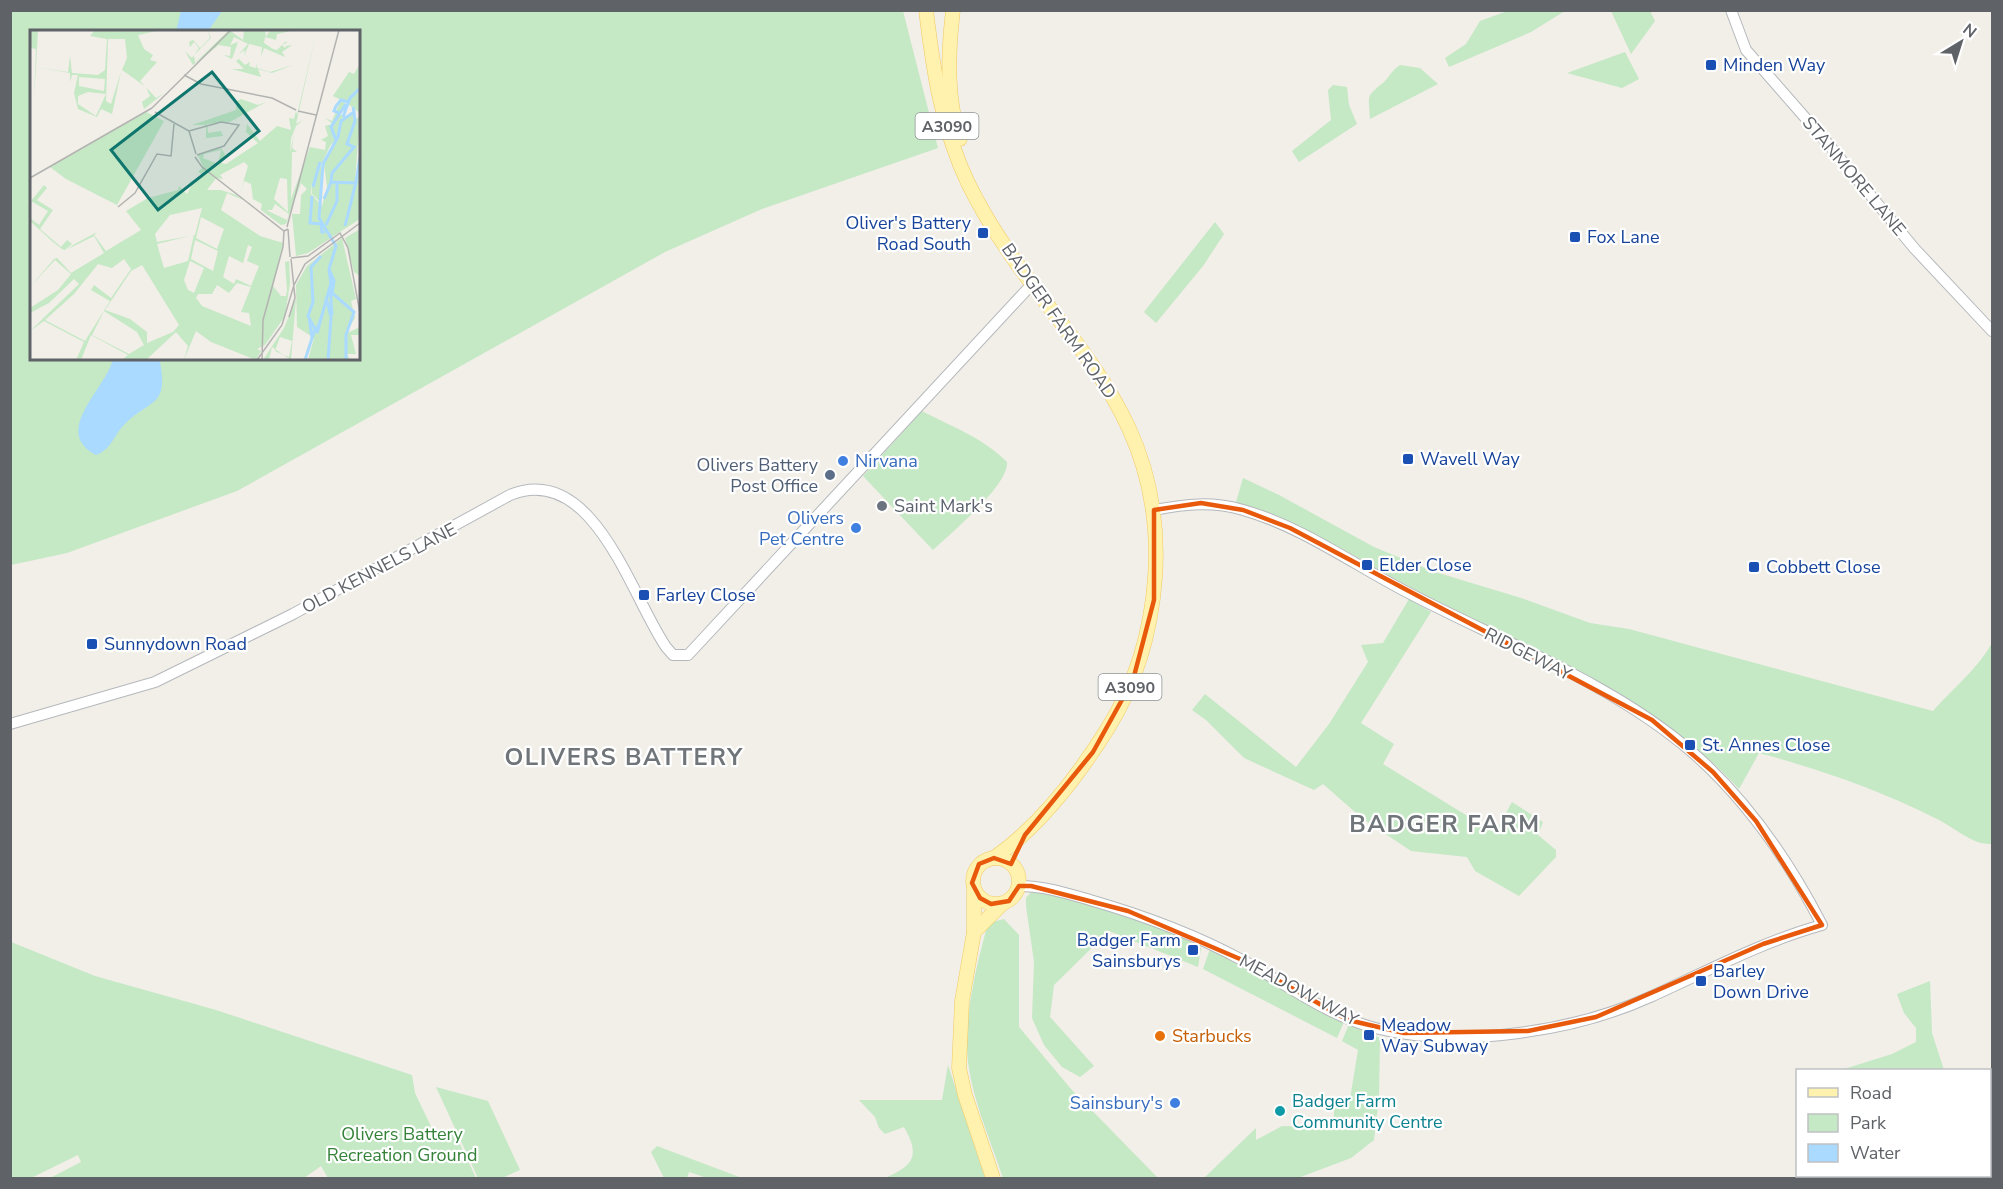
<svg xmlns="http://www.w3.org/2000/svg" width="2003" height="1189" viewBox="0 0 2003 1189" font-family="'Nunito Sans',sans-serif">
  <rect width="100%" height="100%" fill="#f1efe8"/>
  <g fill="#c5e8c5" fill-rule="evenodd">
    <path d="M1510 10 1565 11 1531 32 1449 67 1445 58 1466 44 1480 21Z"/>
    <path d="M11 11H903L938 148 762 209 665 252 237 491 67 553 11 565ZM32 32H358V358H32Z"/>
    <path d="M1611 11H1650L1655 21 1631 54Z"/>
    <path d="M1625 52 1639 79 1622 88 1567 73Z"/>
    <path d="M1400 65 1420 68 1438 84 1370 119C1369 93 1365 98 1384 82 1390 76 1392 70 1400 65Z"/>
    <path d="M1333 85 1347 87 1349 105 1357 124 1299 162 1292 151 1331 120 1328 90Z"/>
    <path d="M1215 222 1224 234 1203 266 1156 323 1144 312Z"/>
    <path d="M922 411C952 427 982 437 1007 462 1009 485 951 533 933 550L863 476Z"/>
    <path d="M1243 478 1279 495 1374 547 1432 571 1521 598 1590 623 1629 629 1933 711C1953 688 1977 670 1992 643V844C1971 845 1955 827 1935 818 1879 790 1819 769 1759 753L1739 789C1656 699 1539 652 1431 598 1390 578 1352 552 1311 533 1287 521 1261 512 1236 502Z"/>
    <path d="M1409 599 1431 612 1361 723 1394 744 1383 764 1495 833 1512 802 1543 822 1538 835 1556 850V857L1519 896 1475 871 1467 857 1411 851 1363 819 1323 784 1314 790 1244 758 1206 720 1192 710 1205 694 1296 767 1329 724 1368 662 1361 645 1383 643Z"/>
    <path d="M1031 892C1081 893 1158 922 1201 948L1198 967 1109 931 1054 985 1050 1017 1094 1066 1080 1077 1062 1067 1044 1045 1032 1018 1034 962 1026 906V898Z"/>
    <path d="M1004 919 1019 935V1027L1071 1089 1158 1178H1003C990 1138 967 1088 967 1045 967 1003 977 964 988 923Z"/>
    <path d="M11 942 95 976 216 1010 412 1075 415 1093 437 1139 451 1132 456 1136 476 1178H328L321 1166 304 1178H50L81 1162 78 1155 31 1178H11Z"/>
    <path d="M1210 949 1344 1022 1337 1038 1203 969Z"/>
    <path d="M1930 981 1932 1033 1944 1070H1841L1892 1054 1916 1042V1028L1904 1013 1897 994Z"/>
    <path d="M1349 1024 1380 1038 1379 1098 1374 1140 1351 1158 1298 1178H1204L1256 1128V1140L1282 1126 1333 1127 1335 1100 1350 1099 1358 1050 1342 1041Z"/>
    <path d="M948 1065 985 1178H885C913 1166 921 1156 904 1127L885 1134 879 1128 875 1117 859 1100H942Z"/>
    <path d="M436 1087 488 1101 520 1170 502 1178H478Z"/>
    <path d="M657 1146 742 1178H707L689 1172 687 1178H664L651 1152Z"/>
  </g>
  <g fill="#aadaff">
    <path d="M181 11V10L222 11 208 31H176Z"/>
    <path d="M113 359H162L160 362C169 408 149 399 124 425 113 436 113 448 96 455 51 431 106 389 113 359Z"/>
  </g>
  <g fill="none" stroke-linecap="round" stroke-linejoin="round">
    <g stroke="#b5b8bc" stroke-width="12">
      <g id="tertiary">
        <path d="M1731 10 1746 50 1829 145 1914 248 1992 331"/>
        <path d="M10 724 155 682 293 614 510 495C593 461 631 596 666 647L673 655H688L1033 283"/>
        <path d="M1019 886C1044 886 1066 893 1090 900 1142 915 1194 934 1242 960 1285 983 1326 1015 1375 1028 1458 1049 1573 1032 1650 997 1708 971 1761 942 1822 925 1789 861 1747 800 1692 752 1610 681 1497 640 1401 589 1350 562 1300 526 1243 510 1212 501 1186 504 1154 510"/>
      </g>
    </g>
    <g stroke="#f2c960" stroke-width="15">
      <g id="primary">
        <path d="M926 10C933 69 942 129 968 183 1039 328 1168 395 1155 578 1151 632 1136 683 1108 728 1078 776 1040 826 994 858"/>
        <path d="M953 10C948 53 946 98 960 139"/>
        <circle cx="996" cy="881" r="23"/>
        <path d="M974 891V932L962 1001 959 1068 965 1095 993 1178"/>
        <path d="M974 932 1002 904"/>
      </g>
    </g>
    <use href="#tertiary" stroke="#fff" stroke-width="10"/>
    <use href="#primary" stroke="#fff2af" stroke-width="14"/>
  </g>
  <path fill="none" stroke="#e8590c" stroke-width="4.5" stroke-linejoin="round" d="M1201 503 1243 510 1290 528 1652 720 1713 772 1756 821 1822 925 1763 944 1596 1017 1528 1031 1404 1033 1348 1020 1240 959 1128 911 1031 886H1019L1009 901 991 904 980 898 972 883 979 864 994 858 1011 864 1025 835 1093 752 1133 680 1154 600V510Z"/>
  <g fill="#1a4fb4" stroke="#fff" stroke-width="2">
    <rect x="1705" y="59" width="12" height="12" rx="3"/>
    <rect x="977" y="227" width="12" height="12" rx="3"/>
    <rect x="1569" y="231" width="12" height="12" rx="3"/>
    <rect x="1402" y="453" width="12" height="12" rx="3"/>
    <rect x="1361" y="559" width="12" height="12" rx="3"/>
    <rect x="1748" y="561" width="12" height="12" rx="3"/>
    <rect x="638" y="589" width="12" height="12" rx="3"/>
    <rect x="86" y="638" width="12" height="12" rx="3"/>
    <rect x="1684" y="739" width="12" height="12" rx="3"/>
    <rect x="1187" y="944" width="12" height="12" rx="3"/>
    <rect x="1695" y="975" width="12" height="12" rx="3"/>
    <rect x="1363" y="1029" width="12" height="12" rx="3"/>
  </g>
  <g fill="#3f7fe0" stroke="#fff" stroke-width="2">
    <circle cx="843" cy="461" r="6"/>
    <circle cx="856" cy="528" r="6"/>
    <circle cx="1175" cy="1103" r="6"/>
  </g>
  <circle fill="#5c6f8a" stroke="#fff" stroke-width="2" cx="830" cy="475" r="6"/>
  <circle fill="#6b7280" stroke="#fff" stroke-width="2" cx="882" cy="506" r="6"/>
  <circle fill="#e8710a" stroke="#fff" stroke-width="2" cx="1160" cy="1036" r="6"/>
  <circle fill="#0f9aa8" stroke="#fff" stroke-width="2" cx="1280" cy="1111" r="6"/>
  <g text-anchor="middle" stroke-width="4.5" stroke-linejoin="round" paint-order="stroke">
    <g fill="#fff" stroke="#8f9295" stroke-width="1.5">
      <rect x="915.5" y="113" width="63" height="26" rx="4.5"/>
      <rect x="1098.5" y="674" width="63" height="26" rx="4.5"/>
    </g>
    <g font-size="16" font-weight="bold" fill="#5f6368">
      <text x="947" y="132">A3090</text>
      <text x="1130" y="693">A3090</text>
    </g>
    <g font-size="18" fill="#164399" stroke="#fff" text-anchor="start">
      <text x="1723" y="71">Minden Way</text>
      <text x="971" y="229" text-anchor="end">Oliver's Battery<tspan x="971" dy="21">Road South</tspan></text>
      <text x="1587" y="243">Fox Lane</text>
      <text x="1420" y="465">Wavell Way</text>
      <text x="1379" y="571">Elder Close</text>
      <text x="1766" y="573">Cobbett Close</text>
      <text x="656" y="601">Farley Close</text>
      <text x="104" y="650">Sunnydown Road</text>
      <text x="1702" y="751">St. Annes Close</text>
      <text x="1181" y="946" text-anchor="end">Badger Farm<tspan x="1181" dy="21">Sainsburys</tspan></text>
      <text x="1713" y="977">Barley<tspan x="1713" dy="21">Down Drive</tspan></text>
      <text x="1381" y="1031">Meadow<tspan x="1381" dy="21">Way Subway</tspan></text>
    </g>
    <g font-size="18" fill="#5f6368" stroke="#fff">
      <text transform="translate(1854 176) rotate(50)" y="6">STANMORE LANE</text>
      <text transform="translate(1059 321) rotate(55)" y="6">BADGER FARM ROAD</text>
      <text transform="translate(379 568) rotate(-28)" y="6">OLD KENNELS LANE</text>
      <text transform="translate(1528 654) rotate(27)" y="6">RIDGEWAY</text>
      <text transform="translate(1299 990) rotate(28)" y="6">MEADOW WAY</text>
    </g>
    <g font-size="18" fill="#366cbe" stroke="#fff" text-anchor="end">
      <text x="855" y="467" text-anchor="start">Nirvana</text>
      <text x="844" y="524">Olivers<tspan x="844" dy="21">Pet Centre</tspan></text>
      <text x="1163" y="1109">Sainsbury's</text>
    </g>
    <g font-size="18" fill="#4e5e75" stroke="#fff" text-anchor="end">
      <text x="818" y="471">Olivers Battery<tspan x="818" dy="21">Post Office</tspan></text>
    </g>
    <g font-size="18" fill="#5b616d" stroke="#fff" text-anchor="start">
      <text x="894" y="512">Saint Mark's</text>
    </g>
    <g font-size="18" fill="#c56008" stroke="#fff" text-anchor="start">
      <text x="1172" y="1042">Starbucks</text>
    </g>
    <g font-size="18" fill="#0d838f" stroke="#fff" text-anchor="start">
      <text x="1292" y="1107">Badger Farm<tspan x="1292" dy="21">Community Centre</tspan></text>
    </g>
    <g font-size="18" fill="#348238" stroke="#fff">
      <text x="402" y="1140">Olivers Battery<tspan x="402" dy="21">Recreation Ground</tspan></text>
    </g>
    <g font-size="24" font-weight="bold" letter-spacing="1.5" fill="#70757a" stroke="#fff">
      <text x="624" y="765">OLIVERS BATTERY</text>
      <text x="1445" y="832">BADGER FARM</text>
    </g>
  </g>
  <g transform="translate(30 30)">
    <rect width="330" height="330" fill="#f1efe8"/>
    <path d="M0 0H8L6 37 38 42 40 26 42 43 68 45 75 40 77 9 60 6 65 0H131L108 5 114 19 123 25 120 30 127 32 110 51 126 68 134 63 114 79 112 72 120 66 116 57 92 40 97 28 95 9H78L76 71 81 74 91 42 82 84 71 79 67 87 48 79 44 63 48 45H42L40 52V43L6 37 4 68 6 19 0 18ZM49 47 75 49 74 61 49 56ZM58 62 76 64 66 86 48 74V66ZM178 0 181 8 164 25 165 33 199 0 213 10 214 0H235L236 7 240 0H265L247 4 246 10 235 7 234 13 243 19 247 20 255 12H258L252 15 255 18 256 16 262 15 252 22 255 27 234 18 231 27 232 17 219 14 214 26 215 20 209 24 218 14 204 7 200 15 208 12 202 29 194 25 200 26 201 17 189 15 163 35 155 21 162 28 169 18 164 12 160 17 159 12 163 10 170 18 180 8ZM286 4 266 94 273 90 266 96 261 108 260 124 264 102 262 118 267 122H262L261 169 280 117 295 120 296 112 291 110 298 106 295 96 303 94 295 88 302 91 311 70 316 74 309 85H315L309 92 308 107 300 116 291 135V173L282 164V151L281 164 292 176 297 157 294 134 308 110 313 88 324 82 326 89 330 86 325 151 330 129V189L302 207 295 196 301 208 278 223 266 226 262 184H270L271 165 277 159 271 153 256 194 251 195 231 180 232 174 223 169 221 154 214 151 210 163 218 136 214 132 190 145 193 149 186 148 177 160H191L206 165 213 170 197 163 191 180 230 206 253 213 243 256 251 266H256L257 260 255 232 259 231 260 253 255 286 235 315 227 319 231 321 226 330 181 312 166 301 154 330 158 316 146 302 116 330H92L98 325 61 305 51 330H46L54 312 14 291 0 301 49 254 44 249 19 273 0 283V278L28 260 41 244 25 230 0 257 24 229 27 228 41 243 74 223 64 206 38 219 43 215 67 202 64 205 76 221 111 200 96 181 118 168 148 160 149 156 157 164 162 154 159 152 171 148 172 144 168 142 173 137 168 125 191 118 195 124 191 133 196 134 228 113 216 102 217 94 230 111 247 96 261 100 259 88 264 89 266 81 267 85ZM191 120 188 134 173 128 174 124ZM250 148 257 149 258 182 244 169ZM245 174 259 184 257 190 236 180H242ZM172 178 165 205 127 212 125 204 140 185ZM171 187 194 199 187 219 166 208ZM164 205 158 231 134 238 127 214ZM165 210 188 221 183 241 161 229ZM218 215 222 217 217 231 229 236 221 256 206 249 204 254 193 247 199 226 213 233ZM94 229 101 239 81 268 64 255 61 260 80 271 55 311 15 290 44 264 68 234 82 238ZM160 231 174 238 164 263 158 260 154 250ZM112 235 149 295 143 302 117 313V302L100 289 75 280 101 241ZM207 253 221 257 211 282 219 283 221 296 172 276 166 268 168 264H182L187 255 199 263ZM74 281 107 302 114 315 99 324 62 305ZM209 29 215 35 220 32 219 36 226 38 227 33V38L240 42 263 35 242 43 228 39 231 47 202 39H214L206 31ZM330 34V83L318 74 320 68 317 73 303 66 319 42 324 44ZM211 69 228 75 236 72 200 92 177 94 178 103 191 101 193 106 169 109 176 108V95H162L206 80 207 71ZM116 82 134 91 87 175 36 149 20 137ZM14 155 17 158 7 170 23 180 10 199 31 217 37 210 42 214 35 220 32 219 23 212 0 191V188L9 195 18 181 1 171ZM330 199V246L324 242 315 208ZM312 208 326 269 321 271 325 288 315 304 330 297V305H321L326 324H317L320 330H278L284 308 267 297 266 255 277 236ZM266 269 261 330 242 317 239 330H233L254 298ZM250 307 262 311 259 327 245 321Z" fill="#c5e8c5" fill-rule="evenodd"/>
    <path fill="none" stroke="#aadaff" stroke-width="3" d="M309 83 304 81 306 76 311 70 318 72M313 87 320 68 330 58M306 110 301 97 316 74M301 152 302 143 324 117 317 114 325 91 324 82M326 152 330 127M283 157 290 132M282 166 280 193 291 194 292 202H295M294 169 301 152 326 153M296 195 307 171V153M315 196 326 152M300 256 302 285M296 267 301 287 298 330M279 287 282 308M286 303 293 282M287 303 301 253 299 240M275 330 285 299 278 286 283 272 281 237 291 226M316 330V305L324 282 302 263 304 251 299 239 306 216 289 188 293 134 308 107 311 91 324 82 323 77"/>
    <path fill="none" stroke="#b3b3b1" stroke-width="1.5" d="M154 45 171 54 242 68 266 80M122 78 201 0M268 81 286 85M125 82 159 101 166 124M159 101 191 92 209 95 194 116 167 125M165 127 172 137 254 201 258 199M0 148 122 78M88 177 105 163 127 124 141 126 144 94M257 197 309 0M258 199 260 227M261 228 278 226 310 203 318 218 330 283M259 287 265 268 261 229M227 330 252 295 264 255 275 234 330 193M232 330 233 290 253 217 254 201"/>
    <path fill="#0f766e" fill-opacity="0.15" stroke="#0f766e" stroke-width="3" d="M182 42 229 101 128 180 81 120Z"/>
    <rect width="330" height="330" fill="none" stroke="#5f6368" stroke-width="3"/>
  </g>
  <rect width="2003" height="1189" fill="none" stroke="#5f6368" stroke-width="24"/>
  <rect x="1796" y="1069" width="195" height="108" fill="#ffffff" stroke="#bfc1c3" stroke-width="1.5"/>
  <rect x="1808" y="1088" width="30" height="9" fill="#fff2af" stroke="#bfc1c3" stroke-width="1.5"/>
  <text x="1850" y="1099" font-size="18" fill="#5f6368">Road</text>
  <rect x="1808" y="1114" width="30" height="18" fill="#c5e8c5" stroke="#bfc1c3" stroke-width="1.5"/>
  <text x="1850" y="1129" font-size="18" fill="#5f6368">Park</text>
  <rect x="1808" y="1144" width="30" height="18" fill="#aadaff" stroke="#bfc1c3" stroke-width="1.5"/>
  <text x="1850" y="1159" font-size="18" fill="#5f6368">Water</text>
  <g transform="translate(1961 42) rotate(38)" stroke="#ffffff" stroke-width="4.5" paint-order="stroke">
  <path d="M0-4.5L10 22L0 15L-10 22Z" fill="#5f6368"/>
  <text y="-9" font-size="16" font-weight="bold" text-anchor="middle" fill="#5f6368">N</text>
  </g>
</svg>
